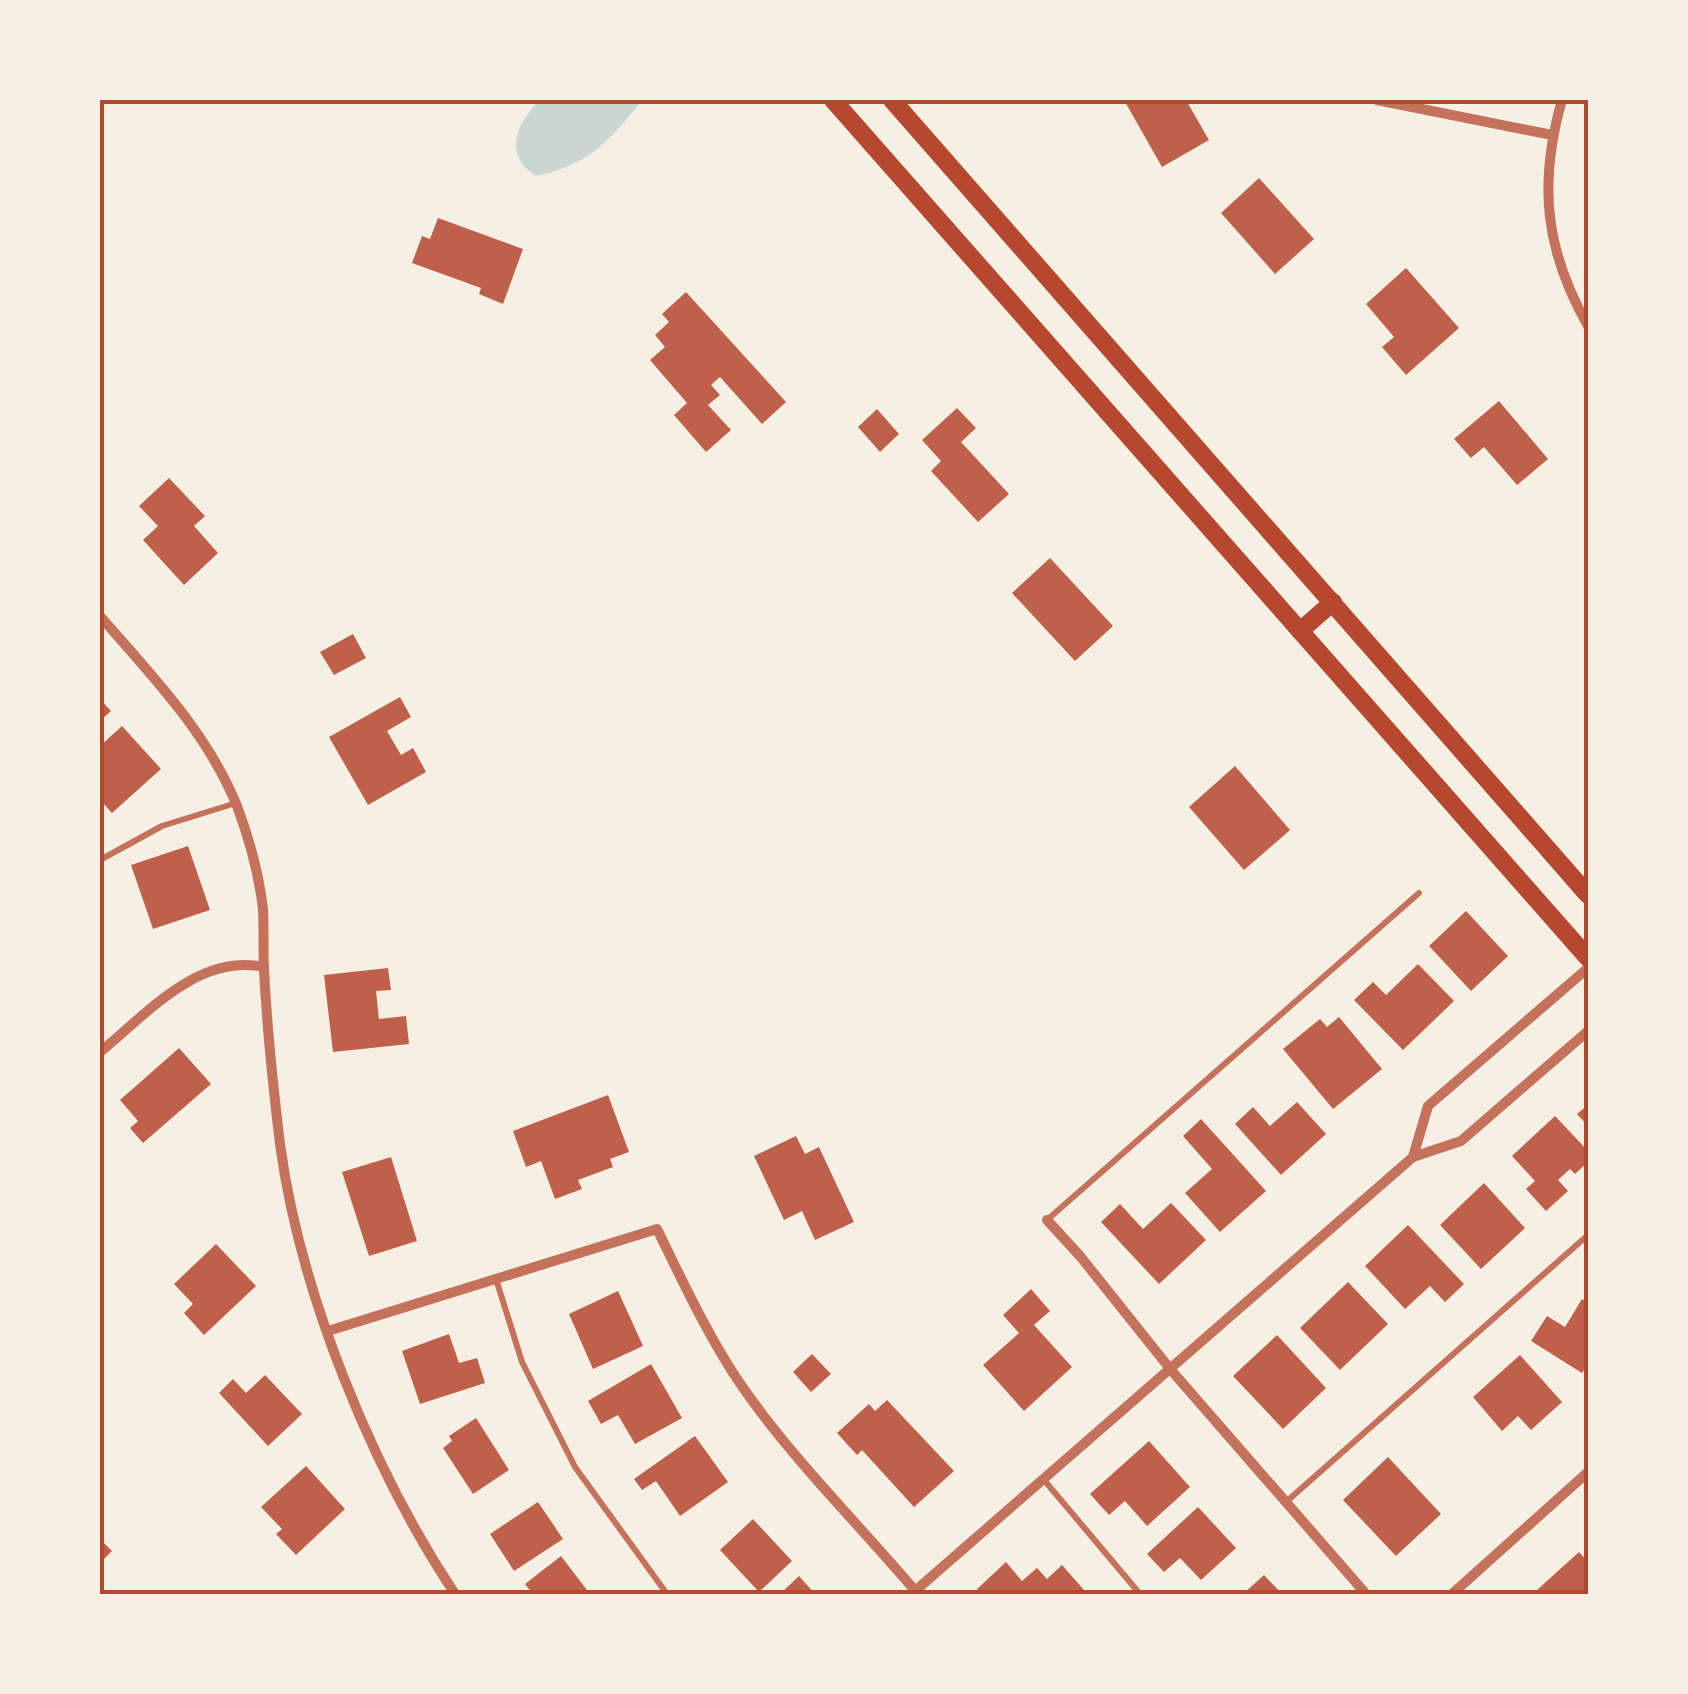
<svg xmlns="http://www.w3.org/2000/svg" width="1688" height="1694" viewBox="0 0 1688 1694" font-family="Inter,sans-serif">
  <rect width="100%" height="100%" fill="#f6efe4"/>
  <path fill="#c9d6d2" d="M540 100H643C609 140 590 165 536 176 502 155 517 122 540 100Z"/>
  <g fill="#bf614a">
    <path d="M1124 100H1186L1209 140 1162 167Z"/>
    <path d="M1259 178 1314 239 1275 274 1221 213Z"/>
    <path d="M438 218 523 249 503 304 479 294 481 288 412 263 422 236 430 239Z"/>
    <path d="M1406 268 1459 328 1406 375 1382 347 1394 337 1366 304Z"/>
    <path d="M686 292 786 402 762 424 720 377 711 385 720 395 708 405 731 430 706 452 674 415 687 403 650 360 665 347 655 335 669 322 662 314Z"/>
    <path d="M1499 401 1548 459 1517 485 1484 447 1471 458 1454 439Z"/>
    <path d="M957 408 976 428 961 442 1009 494 978 522 931 471 941 461 922 440Z"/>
    <path d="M877 409 899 434 880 452 858 427Z"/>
    <path d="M169 478 205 516 194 526 218 553 184 585 143 540 158 526 139 506Z"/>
    <path d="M1050 558 1113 626 1075 661 1012 593Z"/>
    <path d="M353 634 366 658 334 675 320 652Z"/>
    <path d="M400 697 411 717 387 731 401 755 413 748 426 772 368 805 329 737Z"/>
    <path d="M100 699 111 711 100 721Z"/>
    <path d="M122 726 161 769 112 813 100 800V746Z"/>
    <path d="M1235 766 1290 830 1244 870 1189 807Z"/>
    <path d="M188 846 210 910 153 929 131 865Z"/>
    <path d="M1466 911 1508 956 1471 991 1429 946Z"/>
    <path d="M1418 964 1454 1001 1403 1050 1354 1000 1373 982 1386 995Z"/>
    <path d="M388 968 391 990 376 991 379 1019 406 1016 409 1044 333 1052 324 975Z"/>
    <path d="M1339 1017 1382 1069 1333 1109 1283 1049 1320 1019 1327 1027Z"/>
    <path d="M179 1048 211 1084 143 1143 130 1128 138 1121 120 1100Z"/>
    <path d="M608 1095 629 1152 610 1159 613 1167 578 1180 582 1189 555 1199 541 1161 526 1167 513 1131Z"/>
    <path d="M1297 1102 1326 1134 1281 1175 1235 1124 1253 1107 1270 1126Z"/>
    <path d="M1588 1105V1126L1577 1114Z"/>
    <path d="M1555 1116 1588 1151V1162L1575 1174 1570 1169 1558 1180 1568 1191 1546 1211 1526 1189 1535 1181 1512 1156Z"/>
    <path d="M1201 1119 1266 1191 1220 1232 1185 1193 1212 1169 1183 1136Z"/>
    <path d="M796 1136 805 1154 819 1147 854 1222 815 1240 802 1211 784 1220 754 1156Z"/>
    <path d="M391 1157 417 1241 369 1256 342 1172Z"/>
    <path d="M1484 1183 1525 1228 1481 1269 1440 1225Z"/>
    <path d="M1171 1203 1206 1240 1159 1284 1101 1222 1120 1204 1143 1229Z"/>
    <path d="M1408 1225 1464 1284 1445 1302 1430 1286 1405 1309 1365 1266Z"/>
    <path d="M216 1244 256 1286 204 1335 184 1313 193 1304 174 1284Z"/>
    <path d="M1348 1282 1388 1324 1340 1370 1300 1328Z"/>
    <path d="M1031 1289 1050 1311 1034 1325 1072 1367 1024 1411 983 1365 1019 1333 1003 1315Z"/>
    <path d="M618 1291 643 1346 593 1369 569 1314Z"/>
    <path d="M1582 1299 1588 1303V1364L1582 1373 1531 1341 1547 1316 1565 1327Z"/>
    <path d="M449 1334 459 1363 477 1358 485 1383 420 1404 402 1351Z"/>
    <path d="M1277 1335 1326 1388 1283 1429 1233 1376Z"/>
    <path d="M812 1354 831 1374 811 1392 793 1372Z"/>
    <path d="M1520 1355 1562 1402 1531 1430 1518 1416 1502 1431 1473 1397Z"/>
    <path d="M651 1364 682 1418 635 1444 618 1415 601 1424 588 1401Z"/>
    <path d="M265 1375 302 1414 268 1446 219 1393 233 1379 246 1393Z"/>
    <path d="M887 1400 954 1471 914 1507 862 1450 857 1455 837 1433 869 1404 875 1411Z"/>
    <path d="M476 1418 509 1470 473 1494 443 1448 452 1441 449 1436Z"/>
    <path d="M695 1436 728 1482 680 1516 656 1481 642 1490 634 1479Z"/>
    <path d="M1149 1441 1190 1487 1147 1526 1125 1501 1109 1515 1090 1494Z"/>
    <path d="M1388 1457 1441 1514 1396 1556 1343 1500Z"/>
    <path d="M306 1466 345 1509 296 1555 276 1534 282 1529 261 1507Z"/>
    <path d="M538 1502 563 1539 514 1571 490 1534Z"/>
    <path d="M1198 1507 1236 1548 1201 1580 1180 1558 1164 1572 1147 1554Z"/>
    <path d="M753 1519 792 1561 759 1592 720 1550Z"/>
    <path d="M100 1539 112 1551 100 1563Z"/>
    <path d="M1579 1552 1588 1562V1594H1540L1537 1590Z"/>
    <path d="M561 1556 590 1594H533L525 1584Z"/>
    <path d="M1006 1562 1022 1581 1037 1568 1047 1579 1062 1565 1084 1590 1079 1594H981L977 1589Z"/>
    <path d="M1264 1575 1282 1594H1243Z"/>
    <path d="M799 1576 815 1594H780Z"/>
  </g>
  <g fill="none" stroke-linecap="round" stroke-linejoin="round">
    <g stroke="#c5725c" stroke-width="6">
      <path d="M100 860 162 826 236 803"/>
      <path d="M1047 1220 1419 893"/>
      <path d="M496 1279 522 1362 575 1467 667 1594"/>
      <path d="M1044 1480 1140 1594"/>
      <path d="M1286 1502 1588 1235"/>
    </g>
    <g stroke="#c5725c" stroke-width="10">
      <path d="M1377 100 1552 135"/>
      <path d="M1562 100C1538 184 1545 250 1588 326"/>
      <path d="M100 616C152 676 207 732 237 806 249 838 259 875 263 909 264 929 263 950 264 970 267 1028 273 1086 280 1144 300 1293 372 1469 455 1594"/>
      <path d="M100 1052C147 1014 198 953 264 967"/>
      <path d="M1413 1157 1428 1106 1588 968"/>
      <path d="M1047 1220 1080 1256 1171 1370 1366 1594"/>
      <path d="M328 1331 657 1229C682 1280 706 1332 737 1379 789 1456 857 1522 917 1593"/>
      <path d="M915 1591 1413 1157 1461 1141 1588 1031"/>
      <path d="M1452 1594 1588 1472"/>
    </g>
    <g stroke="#b5482f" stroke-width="18">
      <path d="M833 100 1588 958"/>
      <path d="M892 100 1588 895"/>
      <path d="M1300 631 1333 602"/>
    </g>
  </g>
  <rect width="1688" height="1694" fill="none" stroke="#f6efe4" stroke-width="205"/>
  <rect x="102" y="102" width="1484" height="1490" fill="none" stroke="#b5482f" stroke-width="4"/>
</svg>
